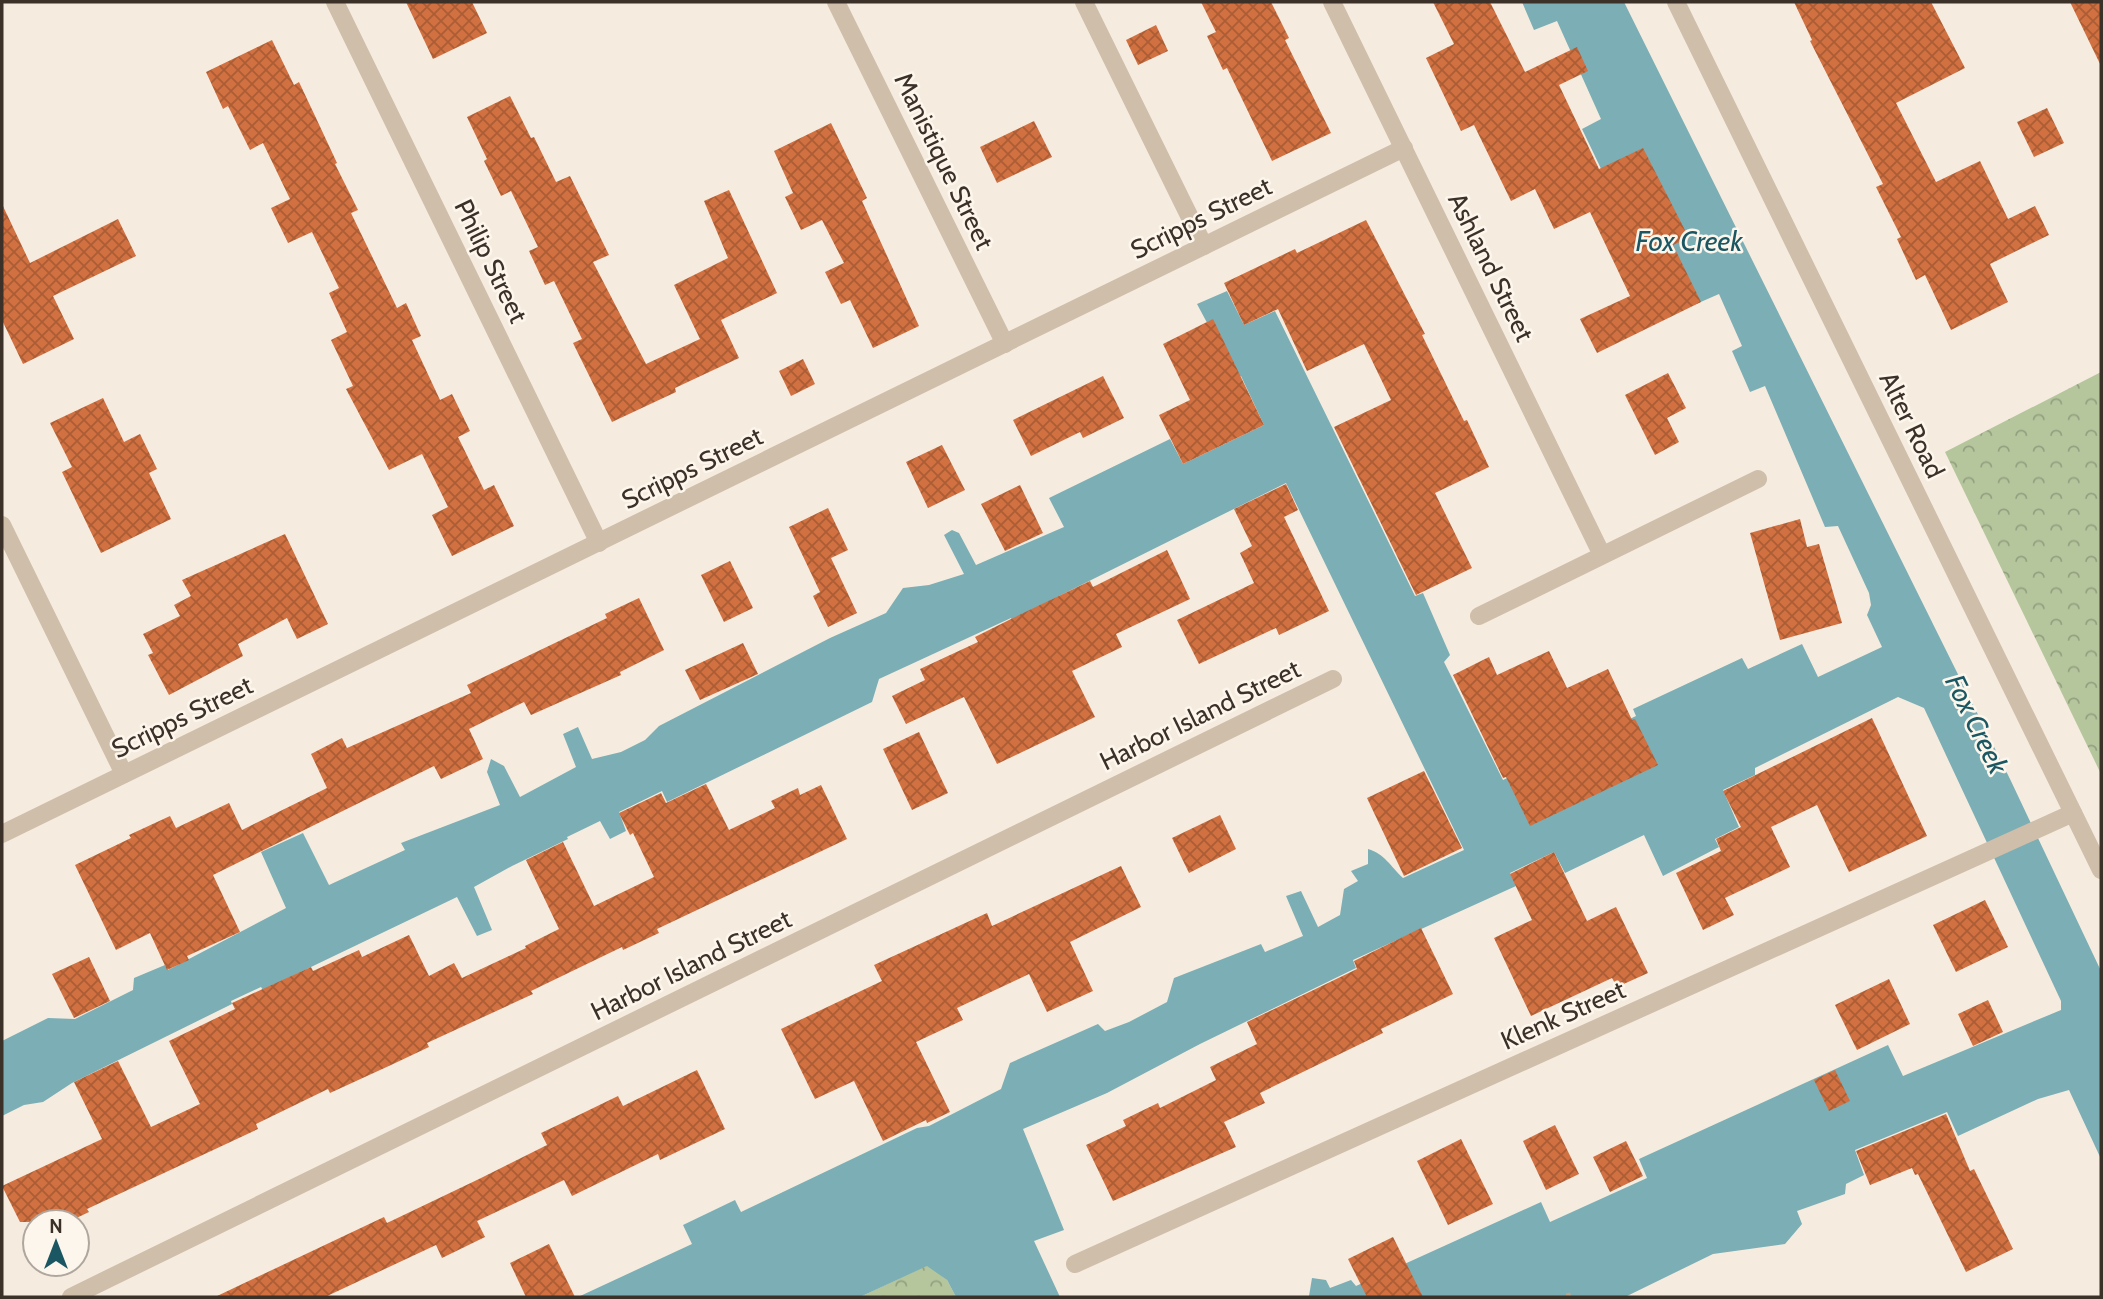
<svg xmlns="http://www.w3.org/2000/svg" width="2103" height="1299" viewBox="0 0 2103 1299" font-family="Cabin,sans-serif">
  <defs>
    <pattern id="forest-crowns" width="20" height="18" patternUnits="userSpaceOnUse" patternTransform="scale(1.75)"><rect width="20" height="18" fill="#b5c69d"/><path d="M2 6a3 3 0 1 1 6 0M12 15a3 3 0 1 1 6 0" fill="none" stroke="#94a180"/></pattern>
    <pattern id="building-cross-hatch" width="8" height="8" patternUnits="userSpaceOnUse" patternTransform="scale(1.75)"><rect width="8" height="8" fill="#d17041"/><path d="M0 0l8 8M0 8l8-8" fill="none" stroke="#ab5d36"/></pattern>
  </defs>
  <rect width="100%" height="100%" fill="#f5ecdf"/>
  <g fill="url(#forest-crowns)">
    <path d="M2101 372V774L1945 452Z"/>
    <path d="M928 1265 947 1280 956 1297H860Z"/>
  </g>
  <path fill="#7baeb5" d="M1522 2H1624L2010 779 2101 971V1159L2069 1090 2038 1099 1958 1136 1947 1112 1855 1150 1864 1175 1846 1184 1845 1194 1797 1211 1802 1224 1785 1244 1713 1254 1625 1297H1306L1309 1296 1312 1278 1326 1280 1330 1288 1351 1280 1356 1286 1541 1202 1550 1222 1647 1178 1639 1159 1888 1045 1903 1076 2061 1010V1001L1924 708 1898 697 1755 768V775L1723 790 1739 827 1715 839 1719 847 1663 876 1644 835 1565 873 1554 852 1510 873 1516 886 1353 960 1356 968 1200 1044 1107 1093 1023 1129 1064 1230 1034 1241 1060 1297H956L947 1280 927 1266 860 1297H578L692 1244 683 1225 735 1200 741 1212 917 1128 929 1126 1001 1089 1010 1063 1098 1024 1105 1031 1129 1022 1167 1002 1174 978 1261 944 1265 952 1303 936 1286 896 1301 891 1318 927 1340 915 1344 889 1358 881 1351 871 1368 864V849C1385 854 1390 866 1403 878L1464 850 1286 483 1051 600 1017 629 1011 618 879 679 872 702 667 802 662 791 619 812 626 831 610 839 600 821 567 837 568 839 512 866 474 887 492 930 477 936 457 897 263 990 261 987 231 1001 232 1004 72 1083 43 1102 24 1105 2 1116V1041L48 1018 75 1019 133 990 134 978 165 965 168 970 286 908 261 852 303 833 329 885 405 850 401 843 500 805 487 772 491 759 504 766 520 797 576 767 563 734 578 727 592 759 621 752 645 740 659 726 830 638 886 613 903 588 929 585 964 574 944 535 952 530 959 533 976 565 1064 527 1049 498 1170 439 1183 464 1264 425 1241 376 1236 377 1197 304 1227 291 1244 325 1275 311 1415 596 1423 593 1450 655 1444 662 1503 780 1636 716 1633 709 1742 658 1748 669 1802 644 1818 677 1882 647 1867 615 1871 605 1869 593 1838 526 1825 527 1765 386 1750 392 1732 351 1742 346 1719 294 1671 315 1582 129 1601 119 1557 21 1534 30Z"/>
  <g fill="url(#building-cross-hatch)">
    <path d="M406 2H472L487 33 433 59Z"/>
    <path d="M1201 2H1271L1289 38 1285 40 1331 133 1272 161 1227 68 1223 70 1207 36 1216 32Z"/>
    <path d="M1433 2H1490L1525 72 1577 47 1588 71 1559 85 1599 169 1643 148 1689 238 1673 245 1701 302 1597 353 1580 319 1630 296 1590 212 1554 229 1535 189 1511 201 1474 125 1461 131 1426 58 1454 44Z"/>
    <path d="M1794 2H1931L1965 68 1896 103 1936 182 1980 161 2008 219 2035 206 2049 235 1990 264 2008 302 1951 330 1925 275 1916 280 1897 239 1901 237 1876 187 1883 184 1810 41 1812 40Z"/>
    <path d="M2070 2H2101V66Z"/>
    <path d="M1156 25 1168 51 1138 65 1126 40Z"/>
    <path d="M272 40 294 85 299 82 316 118 337 163 335 164 358 210 351 213 397 308 406 303 421 336 412 340 440 400 452 394 470 431 458 437 484 490 494 485 514 526 452 556 432 515 448 507 422 454 389 470 346 389 353 386 331 340 347 332 329 293 339 288 312 232 288 243 271 208 290 199 263 143 250 150 228 106 223 109 206 72Z"/>
    <path d="M510 96 531 138 534 137 556 182 570 176 609 255 593 262 646 364 700 339 674 285 728 258 704 201 729 190 777 293 721 320 739 358 675 388 676 392 612 422 573 343 582 339 554 281 545 285 529 251 538 247 511 191 501 196 484 161 487 159 467 117Z"/>
    <path d="M2047 108 2064 143 2034 157 2017 122Z"/>
    <path d="M1034 121 1052 157 997 183 980 147Z"/>
    <path d="M831 123 867 198 862 201 919 326 873 348 850 300 841 304 825 272 844 263 822 220 801 230 785 197 793 193 774 151Z"/>
    <path d="M2 204 30 263 118 219 136 256 53 296 74 339 23 364 2 320Z"/>
    <path d="M1366 220 1425 334 1422 335 1464 421 1467 420 1489 467 1435 493 1472 568 1416 595 1334 427 1391 400 1364 344 1307 371 1278 309 1244 325 1224 283 1295 249 1297 253Z"/>
    <path d="M1213 319 1264 425 1183 464 1159 415 1190 400 1163 344Z"/>
    <path d="M803 359 815 384 791 396 779 371Z"/>
    <path d="M1668 373 1686 408 1667 418 1679 442 1655 455 1625 395Z"/>
    <path d="M1103 376 1124 418 1083 438 1080 432 1031 456 1013 420Z"/>
    <path d="M103 398 124 442 140 434 157 469 149 473 171 519 101 553 62 472 72 467 50 423Z"/>
    <path d="M942 445 965 490 928 508 906 462Z"/>
    <path d="M1286 484 1298 510 1284 517 1329 611 1279 635 1276 628 1199 664 1177 620 1254 583 1240 553 1252 546 1234 509Z"/>
    <path d="M1020 485 1043 533 1005 551 981 504Z"/>
    <path d="M828 508 848 550 831 558 857 613 828 627 813 596 820 592 789 527Z"/>
    <path d="M1800 519 1807 547 1819 544 1842 623 1780 640 1750 533Z"/>
    <path d="M285 534 328 624 297 639 287 618 238 644 243 656 169 695 148 655 153 653 143 634 180 616 174 605 191 596 182 580Z"/>
    <path d="M1167 550 1190 599 1116 634 1122 647 1072 671 1095 717 997 764 964 697 906 724 892 696 925 680 920 669 978 642 975 637 1011 619 1090 581 1093 587Z"/>
    <path d="M730 561 753 608 724 622 701 575Z"/>
    <path d="M639 598 664 650 620 672 621 675 531 715 524 702 469 729 483 759 441 779 434 766 213 875 240 932 187 956 189 960 167 970 150 933 116 950 75 865 131 838 129 835 170 816 176 828 229 803 242 830 327 788 311 754 342 738 347 748 471 693 467 685 607 618 605 614Z"/>
    <path d="M743 643 758 674 700 700 685 670Z"/>
    <path d="M1549 651 1567 688 1608 669 1632 720 1635 719 1658 765 1530 826 1506 777 1503 778 1453 675 1489 657 1497 675Z"/>
    <path d="M1872 718 1927 836 1849 872 1817 805 1771 827 1790 867 1725 898 1734 915 1703 930 1676 873 1721 851 1716 839 1741 827 1723 791Z"/>
    <path d="M919 732 948 793 912 810 883 749Z"/>
    <path d="M1424 771 1462 848 1404 876 1367 798Z"/>
    <path d="M706 784 729 830 775 808 771 801 798 788 800 795 821 785 847 839 657 929 659 933 623 950 622 947 531 991 533 994 427 1043 429 1047 391 1065 330 1093 328 1089 256 1124 258 1129 87 1209 89 1212 68 1222H20L2 1186 102 1139 74 1082 118 1061 151 1127 200 1104 169 1041 235 1009 232 1003 311 967 313 971 359 950 362 957 409 935 429 976 454 963 462 978 526 948 525 946 559 929 526 860 563 842 594 906 654 877 633 833 630 835 619 813 661 793 666 803Z"/>
    <path d="M1220 815 1236 849 1189 873 1172 838Z"/>
    <path d="M1554 852 1587 921 1616 907 1648 973 1617 987 1612 978 1531 1016 1494 938 1532 920 1510 874Z"/>
    <path d="M1121 866 1141 907 1070 942 1093 991 1047 1012 1029 974 957 1008 963 1020 916 1042 950 1112 927 1123 926 1120 883 1141 854 1081 815 1099 781 1029 882 981 874 965 987 913 992 926Z"/>
    <path d="M1985 900 2008 947 1956 972 1933 925Z"/>
    <path d="M1421 928 1453 994 1381 1029 1383 1033 1260 1093 1265 1103 1224 1122 1236 1147 1113 1201 1086 1145 1126 1126 1123 1120 1158 1103 1160 1108 1216 1080 1210 1067 1257 1044 1247 1022 1357 969 1354 961Z"/>
    <path d="M89 957 110 1001 74 1018 52 974Z"/>
    <path d="M1889 979 1910 1024 1857 1050 1835 1005Z"/>
    <path d="M1988 1000 2003 1032 1973 1046 1958 1014Z"/>
    <path d="M697 1070 725 1129 660 1160 658 1154 572 1196 564 1180 477 1221 485 1237 442 1258 436 1245 325 1297H215L384 1217 387 1223 479 1179 547 1145 541 1133 583 1113 618 1096 623 1106Z"/>
    <path d="M1835 1070 1850 1101 1829 1111 1814 1080Z"/>
    <path d="M1946 1114 1970 1171 1974 1169 2013 1249 1966 1272 1918 1174 1915 1175 1912 1168 1870 1185 1856 1151Z"/>
    <path d="M1555 1125 1579 1174 1546 1190 1523 1141Z"/>
    <path d="M1461 1139 1493 1204 1448 1225 1417 1161Z"/>
    <path d="M1626 1141 1643 1176 1610 1192 1593 1157Z"/>
    <path d="M1393 1237 1423 1297H1367L1348 1259Z"/>
    <path d="M549 1244 575 1297H526L510 1263Z"/>
  </g>
  <g fill="none" stroke-linecap="round" stroke-linejoin="round">
    <path stroke="#bba893" stroke-width="4.5" stroke-dasharray="3.5 3.5" stroke-linecap="butt" d="M1568 1293 1569 1297"/>
    <path stroke="#cfbea9" stroke-width="18" d="M1084 2 1204 246"/>
    <g stroke="#cfbea9" stroke-width="18">
      <path d="M335 2 599 543"/>
      <path d="M836 2 1005 344"/>
      <path d="M1332 2 1602 555"/>
      <path d="M1676 2 2101 870"/>
      <path d="M2 525 124 774"/>
      <path d="M1479 616 1758 479"/>
      <path d="M2 834 1404 148"/>
      <path d="M1075 1264 2073 813"/>
      <path d="M71 1297 1333 679"/>
    </g>
  </g>
  <g text-anchor="middle" stroke-width="5" stroke-linejoin="round" paint-order="stroke">
    <g font-size="26" fill="#3c3129" stroke="#fcf6ec">
      <text transform="translate(944 161) rotate(64)" y="9">Manistique Street</text>
      <text transform="translate(1201 218) rotate(-26)" y="9">Scripps Street</text>
      <text transform="translate(491 261) rotate(64)" y="9">Philip Street</text>
      <text transform="translate(1491 267) rotate(64)" y="9">Ashland Street</text>
      <text transform="translate(1912 425) rotate(64)" y="9">Alter Road</text>
      <text transform="translate(692 468) rotate(-26)" y="9">Scripps Street</text>
      <text transform="translate(1200 715) rotate(-26)" y="9">Harbor Island Street</text>
      <text transform="translate(182 717) rotate(-26)" y="9">Scripps Street</text>
      <text transform="translate(691 965) rotate(-26)" y="9">Harbor Island Street</text>
      <text transform="translate(1563 1015) rotate(-24)" y="9">Klenk Street</text>
    </g>
    <g font-size="28" font-style="italic" fill="#1a5762" stroke="#fcf6ec">
      <text x="1689" y="251">Fox Creek</text>
      <text transform="translate(1977 724) rotate(64)" y="10">Fox Creek</text>
    </g>
  </g>
  <rect width="2103" height="1299" fill="none" stroke="#3c3129" stroke-width="7"/>
  <g transform="translate(56 1243)"><circle r="33" fill="#fcf6ec" stroke="#afa79e" stroke-width="2"/>
  <path d="M0-5L12 26L0 18L-12 26Z" fill="#1a5762"/>
  <text y="-10" font-size="19" font-weight="bold" text-anchor="middle" fill="#3c3129">N</text>
  </g>
</svg>
